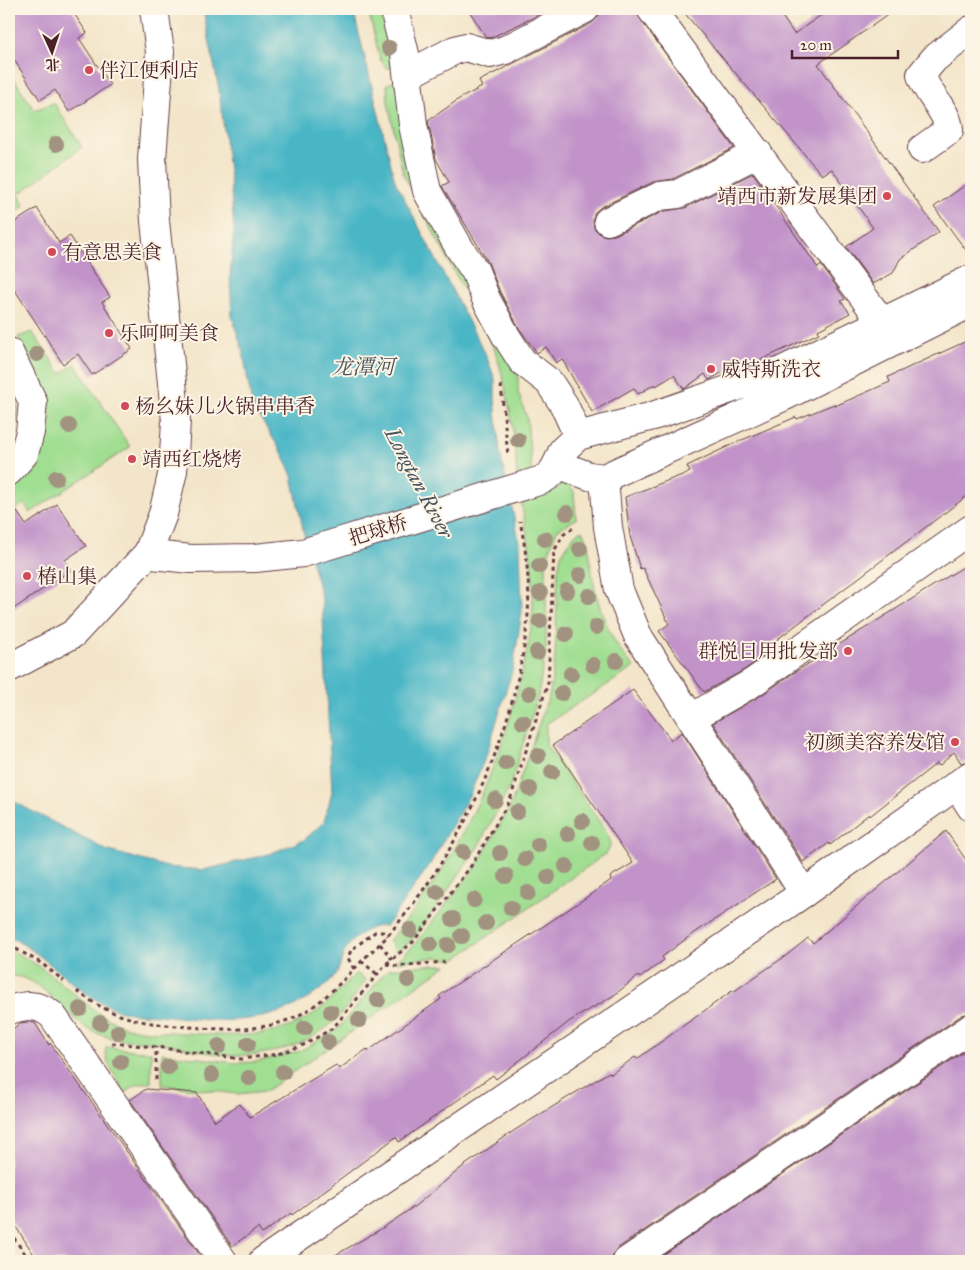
<svg xmlns="http://www.w3.org/2000/svg" width="980" height="1270" viewBox="0 0 980 1270" font-family="'IM FELL Great Primer','Noto Serif SC',serif">
  <rect width="100%" height="100%" fill="#fcf5e5"/>
  <filter id="ink" filterUnits="userSpaceOnUse"><feTurbulence type="fractalNoise" baseFrequency=".02" numOctaves="2"/><feDisplacementMap in="SourceGraphic" scale="10" xChannelSelector="R" yChannelSelector="G"/><feConvolveMatrix kernelMatrix="1 2 1 2 8 2 1 2 1" color-interpolation-filters="sRGB"/></filter>
  <filter id="wash" filterUnits="userSpaceOnUse"><feTurbulence type="fractalNoise" baseFrequency=".0096" numOctaves="4" result="noise"/><feDisplacementMap in="SourceGraphic" scale="20" xChannelSelector="R" yChannelSelector="G"/><feGaussianBlur stdDeviation="1.12" result="paint"/><feColorMatrix in="noise" values="0 0 0 0 0 0 0 0 0 0 0 0 0 0 0 0 0 1.4 0 .05"/><feComposite in="paint" operator="in"/></filter>
  <g filter="url(#wash)">
    <rect width="100%" height="100%" fill="#f3e5c9"/>
    <g fill="#a0de92" stroke="#757e5e">
      <path d="M368 9H388L394 68H386L380 59Z"/>
      <path d="M9 71 34 110 54 103 82 147 19 194 24 206 9 217Z"/>
      <path d="M393 82 399 83 403 99 518 370V392L527 418 532 476 517 479C515 434 509 391 494 348L403 174 388 102 387 84Z"/>
      <path d="M32 332 61 374 75 364 130 447 30 513 24 503 9 514V484C17 476 31 467 37 457 63 412 39 377 18 337Z"/>
      <path d="M9 383C19 398 23 418 9 433Z"/>
      <path d="M566 481 574 492 576 519 557 530 551 545 546 564V648L538 696 509 789 476 850 460 873 424 925 412 940 397 952 389 941C455 866 499 772 521 676 527 651 533 626 533 601 534 565 526 530 520 495Z"/>
      <path d="M582 530C591 547 590 566 594 584 600 613 613 647 635 667L546 724V745L606 831 611 843 607 853 454 960 436 957 396 962 414 945 477 865 511 805 550 692 555 658 558 570 561 555 574 535Z"/>
      <path d="M9 950C48 965 76 1001 112 1021 134 1033 159 1031 183 1033 227 1035 273 1042 312 1015 329 1004 342 987 356 973L366 980C355 996 343 1015 327 1027 300 1049 261 1057 226 1055 205 1053 183 1047 163 1043 139 1040 113 1042 92 1031 61 1015 42 974 9 976Z"/>
      <path d="M428 965H447L266 1091 237 1094 162 1085V1053L236 1063 256 1062 300 1051 338 1029 388 969Z"/>
      <path d="M106 1047 151 1052V1083C139 1082 132 1086 124 1094 119 1077 104 1066 106 1047Z"/>
    </g>
    <path fill="#4ab6c6" stroke="#4a6a78" d="M203 9H353L395 181 486 355 495 379V399L500 452 520 545 522 612 513 668 487 753 470 794 429 866 386 926C373 924 356 935 348 946 341 955 341 969 334 977 323 989 309 999 294 1006 253 1027 204 1020 160 1015 147 1014 135 1015 122 1011 78 999 50 955 9 937V799L106 850 167 867 204 870 269 854 304 840 324 822 332 792 322 599 304 534 292 476 284 456 252 405 243 352 232 316 230 275 234 230 230 179 219 90Z"/>
    <g id="blocks">
      <g fill="#c193c9">
        <path d="M9 9H71L87 33 79 38 110 85 69 112 55 90 40 100 9 52Z"/>
        <path d="M468 9H551L490 38 486 37Z"/>
        <path d="M600 9H624L636 13 734 148 673 179 653 182 601 207 595 212 593 219 594 228 600 234 606 236 615 235 664 211 685 208 753 173 818 268 821 265 845 299 841 301 850 313 818 330 819 333 750 365 729 373 727 370 709 380 705 374 684 389 674 375 656 386 655 384 638 394 634 388 592 412 562 359 556 363 546 347 537 353 519 328 500 292 488 262 442 186 449 182 436 159 428 121 459 99 482 87 479 81 592 23 598 17Z"/>
        <path d="M681 9H777L794 34 830 9H896L818 64 939 232 900 259 893 273 873 284 846 247 873 228 832 169 822 175Z"/>
        <path d="M971 181V257L934 207Z"/>
        <path d="M37 208 59 243 70 236 110 297 102 302 132 349 92 375 78 354 63 364 9 281V226Z"/>
        <path d="M971 339V493L771 644 774 649 744 670 704 692 659 631 669 624 643 568 640 569 630 536 625 497 690 472 687 466 735 443 796 417 797 419 834 404 835 406 890 382 888 377Z"/>
        <path d="M9 500 26 525 57 504 86 546 65 560 71 570 9 612Z"/>
        <path d="M971 562V760L961 763 954 752 939 766 937 763 870 816 869 814 830 845 829 843 803 862 713 723 760 696 792 674Z"/>
        <path d="M633 690 671 740 682 732 776 879 690 936 662 957 664 960 640 978 638 976 613 996 570 1021 496 1079 493 1075 399 1142 396 1137 292 1215 291 1213 262 1234 258 1228 232 1246 130 1100 146 1089 197 1093 215 1121 239 1104 250 1117 336 1065 339 1069 367 1049 368 1051 441 999 439 996 584 899 611 880 610 877 633 863 553 745Z"/>
        <path d="M946 831 971 867V1013L962 1015 618 1248 613 1254 612 1261H325L381 1229 415 1206 461 1168 515 1130 609 1072 611 1074 635 1057 637 1059 732 991 733 992 787 955 808 938 813 943Z"/>
        <path d="M27 1022 35 1023 49 1045 50 1043 204 1261H38L9 1216V1032L20 1023Z"/>
        <path d="M971 1047V1261H654Z"/>
      </g>
    </g>
  </g>
  <g filter="url(#ink)">
    <use href="#blocks" fill-opacity="0" stroke="#633d43" stroke-width="1"/>
    <g fill="none" stroke-linecap="round" stroke-linejoin="round">
      <g stroke="#633d43" stroke-width="30">
        <g id="minor">
          <path d="M394 9 405 54 413 125 427 191 460 249 475 271 486 299 506 336 522 361 549 382 564 405 578 436"/>
          <path d="M651 9 882 322"/>
          <path d="M409 74 455 50 466 47 490 54 505 50 585 9"/>
          <path d="M922 149 949 130C948 111 928 96 921 75L934 59 971 30"/>
          <path d="M608 221 660 196 678 194 758 153"/>
          <path d="M971 279 779 372 653 416 578 436 563 450 557 464 589 476 604 478 785 396 971 303"/>
          <path d="M9 352 33 402 30 432 24 454 9 471"/>
          <path d="M604 478 608 527 619 590 638 636 804 893"/>
          <path d="M148 553 152 555 191 559 255 558 303 553 542 480 551 474 557 464"/>
          <path d="M9 668 73 634 148 553 163 514 173 471 176 421 155 221 152 159 160 52 154 9"/>
          <path d="M693 717 752 683 971 529"/>
          <path d="M957 785 971 807"/>
          <path d="M9 1010C26 1005 37 1003 52 1015L223 1261"/>
          <path d="M263 1261 804 893 971 775"/>
          <path d="M627 1261 971 1028"/>
        </g>
      </g>
      <g stroke="#633d43" stroke-width="3" stroke-dasharray="4 4" stroke-linecap="butt">
        <path d="M501 385 508 456"/>
        <path d="M380 944 392 959"/>
        <path d="M9 945 41 963 64 981"/>
        <path d="M361 961 377 974"/>
        <path d="M386 964 397 966 445 962"/>
        <path d="M354 969 348 958 351 950 375 932H383L387 936"/>
        <path d="M77 991C113 1019 146 1024 190 1027 225 1030 260 1032 293 1018 320 1006 340 983 361 962 370 952 381 944 389 934 462 849 514 736 527 625 531 591 527 555 520 521"/>
        <path d="M112 1043 156 1047 241 1059 278 1054 306 1044 333 1028 386 964 413 942 471 866 510 800 548 683 554 551 564 534 576 526"/>
        <path d="M156 1080V1047"/>
        <path d="M9 1231 30 1261"/>
      </g>
      <use href="#minor" stroke="#fff" stroke-width="28"/>
    </g>
    <g fill="#a29280">
      <circle cx="389" cy="48" r="8"/>
      <circle cx="56" cy="144" r="8"/>
      <circle cx="37" cy="354" r="8"/>
      <circle cx="69" cy="426" r="8"/>
      <circle cx="518" cy="440" r="8"/>
      <circle cx="56" cy="478" r="8"/>
      <circle cx="567" cy="513" r="8"/>
      <circle cx="545" cy="539" r="8"/>
      <circle cx="580" cy="549" r="8"/>
      <circle cx="539" cy="566" r="8"/>
      <circle cx="580" cy="575" r="8"/>
      <circle cx="567" cy="591" r="8"/>
      <circle cx="540" cy="593" r="8"/>
      <circle cx="589" cy="596" r="8"/>
      <circle cx="540" cy="621" r="8"/>
      <circle cx="596" cy="627" r="8"/>
      <circle cx="566" cy="634" r="8"/>
      <circle cx="537" cy="652" r="8"/>
      <circle cx="616" cy="661" r="8"/>
      <circle cx="593" cy="665" r="8"/>
      <circle cx="571" cy="674" r="8"/>
      <circle cx="529" cy="693" r="8"/>
      <circle cx="562" cy="693" r="8"/>
      <circle cx="523" cy="722" r="8"/>
      <circle cx="538" cy="756" r="8"/>
      <circle cx="506" cy="763" r="8"/>
      <circle cx="552" cy="772" r="8"/>
      <circle cx="530" cy="789" r="8"/>
      <circle cx="495" cy="800" r="8"/>
      <circle cx="517" cy="812" r="8"/>
      <circle cx="582" cy="821" r="8"/>
      <circle cx="568" cy="834" r="8"/>
      <circle cx="592" cy="843" r="8"/>
      <circle cx="538" cy="845" r="8"/>
      <circle cx="463" cy="852" r="8"/>
      <circle cx="500" cy="853" r="8"/>
      <circle cx="525" cy="859" r="8"/>
      <circle cx="566" cy="866" r="8"/>
      <circle cx="506" cy="876" r="8"/>
      <circle cx="548" cy="877" r="8"/>
      <circle cx="437" cy="892" r="8"/>
      <circle cx="528" cy="893" r="8"/>
      <circle cx="474" cy="900" r="8"/>
      <circle cx="511" cy="908" r="8"/>
      <circle cx="453" cy="919" r="8"/>
      <circle cx="486" cy="923" r="8"/>
      <circle cx="410" cy="930" r="8"/>
      <circle cx="462" cy="936" r="8"/>
      <circle cx="430" cy="944" r="8"/>
      <circle cx="448" cy="945" r="8"/>
      <circle cx="408" cy="980" r="8"/>
      <circle cx="378" cy="1000" r="8"/>
      <circle cx="80" cy="1009" r="8"/>
      <circle cx="331" cy="1012" r="8"/>
      <circle cx="359" cy="1020" r="8"/>
      <circle cx="100" cy="1023" r="8"/>
      <circle cx="305" cy="1028" r="8"/>
      <circle cx="118" cy="1032" r="8"/>
      <circle cx="328" cy="1042" r="8"/>
      <circle cx="248" cy="1044" r="8"/>
      <circle cx="219" cy="1046" r="8"/>
      <circle cx="121" cy="1062" r="8"/>
      <circle cx="168" cy="1067" r="8"/>
      <circle cx="283" cy="1072" r="8"/>
      <circle cx="212" cy="1075" r="8"/>
      <circle cx="249" cy="1078" r="8"/>
    </g>
  </g>
  <g fill="#d1495b" stroke="#fcf5e5" stroke-width="2">
    <circle cx="89" cy="70" r="5"/>
    <circle cx="887" cy="196" r="5"/>
    <circle cx="52" cy="252" r="5"/>
    <circle cx="109" cy="333" r="5"/>
    <circle cx="711" cy="369" r="5"/>
    <circle cx="125" cy="406" r="5"/>
    <circle cx="132" cy="459" r="5"/>
    <circle cx="27" cy="576" r="5"/>
    <circle cx="848" cy="651" r="5"/>
    <circle cx="955" cy="742" r="5"/>
  </g>
  <g text-anchor="middle" stroke-width="4" stroke-linejoin="round" paint-order="stroke">
    <g font-size="20" fill="#4a1f2b" stroke="#fcf5e5" text-anchor="start">
      <text x="99" y="77">伴江便利店</text>
      <text x="877" y="203" text-anchor="end">靖西市新发展集团</text>
      <text x="62" y="259">有意思美食</text>
      <text x="119" y="340">乐呵呵美食</text>
      <text x="721" y="376">威特斯洗衣</text>
      <text x="135" y="413">杨幺妹儿火锅串串香</text>
      <text x="142" y="466">靖西红烧烤</text>
      <text x="37" y="583">椿山集</text>
      <text x="838" y="658" text-anchor="end">群悦日用批发部</text>
      <text x="945" y="749" text-anchor="end">初颜美容养发馆</text>
    </g>
    <g font-size="20" fill="#4a1f2b" stroke="#fcf5e5">
      <text transform="translate(378 530) rotate(-17)" y="7">把球桥</text>
    </g>
    <g font-size="21" font-style="italic" fill="#4a5461" stroke="#fcf5e5">
      <text x="363" y="374">龙潭河</text>
      <text transform="translate(419 483) rotate(62)" y="7">Longtan River</text>
    </g>
  </g>
  <rect width="980" height="1270" fill="none" stroke="#fcf5e5" stroke-width="30"/>
  <g transform="translate(52 52) rotate(177)" stroke="#fcf5e5" stroke-width="4" paint-order="stroke">
  <path d="M0-4L9 19L0 12L-9 19Z" fill="#4a1f2b"/>
  <text y="-8" font-size="14" font-weight="bold" text-anchor="middle" fill="#4a1f2b">北</text>
  </g>
  <path d="M792 50v8h106v-8" fill="none" stroke="#4a1f2b" stroke-width="2.5"/>
  <text x="800" y="50" font-size="15" fill="#4a1f2b" stroke="#fcf5e5" stroke-width="4" paint-order="stroke">20 m</text>
</svg>
